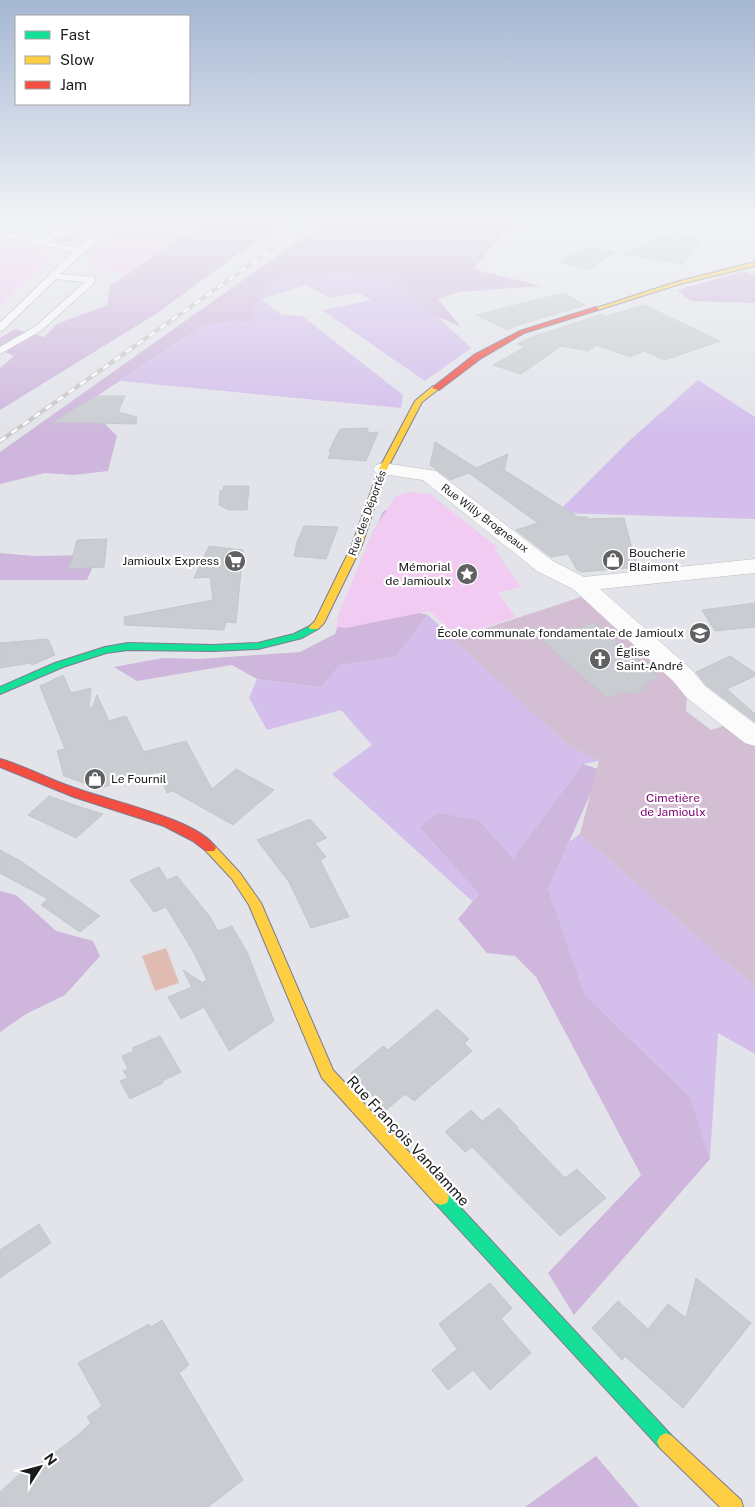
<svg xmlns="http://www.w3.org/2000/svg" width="755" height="1507" viewBox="0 0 755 1507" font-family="'Public Sans',sans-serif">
  <rect width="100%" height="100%" fill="#e2e4ea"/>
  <g fill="#d3beec">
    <path d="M87 222H101L69 243 58 242 56 240Z"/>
    <path d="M296 274 376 275 390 278 428 312 437 316 471 348 425 381 322 310 371 300 359 293 329 298 307 285 261 299 282 315 302 316 403 395 401 408 120 381 204 325 237 321 251 323 254 307 272 284Z"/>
    <path d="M698 380 755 417V519L559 513V511L629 441Z"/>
    <path d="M428 615 567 744 599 761 583 764 513 858 479 820 420 828 479 894 472 901 332 774 372 745 341 710 267 730 249 698 257 679 321 687 340 665 396 657Z"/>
    <path d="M580 834 755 987V1054L718 1033 710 1159 690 1097 585 995 548 889 569 842Z"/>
  </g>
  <g fill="#ceb6dc">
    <path d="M203 222H290L235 256 159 312 0 410V368L14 356 0 350V338L15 329 44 337 57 324 107 305 110 286Z"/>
    <path d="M325 222H505L521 228 500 233 497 241 473 269 541 286 460 292 438 299 461 327 428 312 390 278 376 275 337 274H296L272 284 254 307 251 323 237 321 204 325 85 404 117 436 108 471 74 475 45 473 0 484V452Z"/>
    <path d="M744 271 755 276V303L691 301 677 290Z"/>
    <path d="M401 501 373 602 428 615 396 657 340 665 321 687 257 679 232 665 137 681 114 667 163 658 200 659 300 652 335 634 368 546 383 512Z"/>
    <path d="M0 553 33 556 98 555 87 580H0Z"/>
    <path d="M583 764 601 770 548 889 585 995 690 1097 710 1159 574 1315 548 1273 641 1175 536 977 515 956 487 953 458 919 479 894 420 828 437 813 479 820 513 858Z"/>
    <path d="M0 891 16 895 56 931 93 941 100 956 65 995 26 1014 0 1032Z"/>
    <path d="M596 1456 639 1507H525Z"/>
  </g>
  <path fill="#d4bed3" d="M584 596 680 679 687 696 686 711 711 730 729 724 755 744V987L580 834 599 761 567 744 453 639Z"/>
  <g fill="#f1cbf1">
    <path d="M127 222H203L126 275 98 270 82 256 90 249 127 226Z"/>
    <path d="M6 244 59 253 0 305V249Z"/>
    <path d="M409 492 430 494 498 548 495 550 521 587 498 593 516 617 456 636 430 611 346 628 336 627 339 613 373 531 396 496Z"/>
  </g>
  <path fill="#e0bcb3" d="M166 948 179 983 155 991 142 956Z"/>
  <g fill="#c9ccd1" stroke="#c3c7cd">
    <path d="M673 232 702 241 682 264 624 254Z"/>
    <path d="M586 247 615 252 589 269 560 262Z"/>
    <path d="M564 293 585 305 515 326 508 330 476 315Z"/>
    <path d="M644 305 720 341 665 360 644 351 631 357 596 345 588 351 561 346 521 374 493 365 525 347 517 344 529 338 602 314 606 316Z"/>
    <path d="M97 396H125L118 412 137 417 136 424 54 422 85 402 88 403Z"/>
    <path d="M368 428V433L378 432 366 461 328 458 331 452 329 451 340 429Z"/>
    <path d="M435 442 476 468 508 454 504 470 578 517H587L588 519 624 518 637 567 582 572 577 570 568 554 551 557 516 530 538 523 469 473 450 480 430 465Z"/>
    <path d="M224 486H249L247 510H229L219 505 220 491 223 490Z"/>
    <path d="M304 526 338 527 326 559 294 556 297 542Z"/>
    <path d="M107 539 104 567 69 569 77 540Z"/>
    <path d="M209 546 243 550 236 623 226 622 224 630 125 625 124 617 213 600 210 577 194 578Z"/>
    <path d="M755 603V627L715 631 702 610Z"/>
    <path d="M594 623 658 678 644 683V690L633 694 622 692 607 698 542 640Z"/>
    <path d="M48 639 55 655 32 665 31 663 0 668V643Z"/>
    <path d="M730 656 755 673V676L727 689 755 714V722L706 685 696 672Z"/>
    <path d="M63 675 71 693 91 688 89 708H92L97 695 109 721 126 716 144 752 186 741 212 789 236 769 274 790 233 825 173 791 167 793 158 772 99 788 64 776 57 751 65 749 40 686Z"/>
    <path d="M49 796 74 805 103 814 76 838 28 815Z"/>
    <path d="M310 819 327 838 315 843 326 857 320 860 349 917 311 928 289 882 257 840Z"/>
    <path d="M0 850 22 862 100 916 80 932 41 905 48 899 0 873Z"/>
    <path d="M159 867 167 880 177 876 210 917 218 931 232 926 247 952 274 1021 229 1051 204 1007 181 1019 168 997 192 987 183 970 206 985 203 982 207 980 194 953 166 907 154 912 130 880Z"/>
    <path d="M437 1009 469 1039 464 1043 472 1051 414 1101 405 1094 386 1110 351 1073 383 1046 388 1050Z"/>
    <path d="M160 1036 181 1072 162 1081 163 1083 130 1099 120 1081 128 1078 123 1071 128 1069 122 1056 134 1051 132 1048Z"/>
    <path d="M499 1108 518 1127 517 1128 565 1178 577 1169 606 1198 560 1236 472 1147 465 1152 445 1132 471 1110 482 1121Z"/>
    <path d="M39 1224 51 1243 0 1278V1250Z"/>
    <path d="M696 1278 751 1323 683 1408 625 1356 622 1360 592 1328 618 1301 648 1329 668 1304 686 1318Z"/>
    <path d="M490 1283 512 1308 501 1319 531 1353 490 1390 473 1370 448 1390 432 1370 457 1349 439 1324Z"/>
    <path d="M162 1320 189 1365 179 1373 243 1480 208 1507H0V1492L21 1473 24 1476 78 1435 91 1423 87 1417 102 1406 78 1363 149 1324 151 1327Z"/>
  </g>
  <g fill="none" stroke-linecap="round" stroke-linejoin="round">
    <g stroke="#bdbec0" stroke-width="2">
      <path id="lane" d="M10 222H19L5 232 39 240 74 222H83L48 242 77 248 110 222H118L60 274 92 277 95 278V282L42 330 0 354V347L36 326 85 282 56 279 3 330 0 331V323L73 252 0 235V226Z"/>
    </g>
    <g stroke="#bdbec0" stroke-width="1">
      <g id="street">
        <path d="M722 222H755V230L724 225Z"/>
        <path d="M383 463 436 471 553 561 584 577 755 559V573L600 589 691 669 705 686 755 724V746L745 743 687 698 673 681 573 589 537 571 423 480 376 473 373 469 376 465Z"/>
      </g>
    </g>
    <g stroke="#7d7b94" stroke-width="2">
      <g id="fast">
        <path d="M314 624 318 625 319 627 318 629 302 638 258 649 213 651 128 650 106 653 63 667 0 694V687L55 663 105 647 128 643 213 645 258 643 294 634Z"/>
        <path d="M441 1191 447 1193 672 1436 675 1442 672 1448 666 1451 660 1448 435 1203 433 1198 435 1193Z"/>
      </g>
    </g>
    <g stroke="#7d7b94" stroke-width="2">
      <g id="slow">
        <path d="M755 262V266L680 284 598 310 593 309 676 282Z"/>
        <path d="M433 386 440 388 422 402 387 469 362 545 324 623 318 629H310L309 627 315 621 352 545 379 469 415 401Z"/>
        <path d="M210 844 214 845 240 873 261 903 333 1070 447 1193 449 1198 447 1203 441 1205 435 1203 322 1078 249 905 232 879 206 851 204 848 206 845Z"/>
        <path d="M666 1433 672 1436 741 1500 743 1507H720L660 1448 657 1442 660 1436Z"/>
      </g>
    </g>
    <g stroke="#7d7b94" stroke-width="2">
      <g id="jam">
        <path d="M596 307 599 309 598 310 524 333 480 359 439 390 432 388 474 355 520 331Z"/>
        <path d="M0 759C25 766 48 779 72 787 105 800 199 819 216 848L214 851H206L193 841 164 826 74 797 0 767Z"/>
      </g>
    </g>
    <use href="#lane" fill="#fbfbfc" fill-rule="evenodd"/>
    <use href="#street" fill="#fbfbfc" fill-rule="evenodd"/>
    <use href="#fast" fill="#16e098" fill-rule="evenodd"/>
    <use href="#slow" fill="#ffcf43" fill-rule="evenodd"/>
    <use href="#jam" fill="#f24e42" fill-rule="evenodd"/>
    <g stroke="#c8c8c9" stroke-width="4">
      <path id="rail" d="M0 441 311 222"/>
    </g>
    <use href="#rail" stroke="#fff" stroke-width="2.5" stroke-dasharray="7" stroke-linecap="butt"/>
  </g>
  <linearGradient id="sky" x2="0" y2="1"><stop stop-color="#a5b7d3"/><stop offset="0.51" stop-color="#f2f3f6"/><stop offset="1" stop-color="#f2f3f6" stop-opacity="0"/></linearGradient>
  <rect width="755" height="433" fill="url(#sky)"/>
  <defs>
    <g id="shop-disc" transform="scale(1.125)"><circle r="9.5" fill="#606163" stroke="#fff"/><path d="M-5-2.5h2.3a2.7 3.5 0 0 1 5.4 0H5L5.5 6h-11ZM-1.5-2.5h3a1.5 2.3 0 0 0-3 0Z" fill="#fff"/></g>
    <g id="supermarket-disc" transform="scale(1.125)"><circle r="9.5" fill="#606163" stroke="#fff"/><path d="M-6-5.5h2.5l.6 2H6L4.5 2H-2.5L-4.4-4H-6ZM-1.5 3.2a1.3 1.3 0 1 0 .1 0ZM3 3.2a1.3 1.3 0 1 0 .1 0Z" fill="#fff"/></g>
    <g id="sight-disc" transform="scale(1.125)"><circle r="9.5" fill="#606163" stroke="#fff"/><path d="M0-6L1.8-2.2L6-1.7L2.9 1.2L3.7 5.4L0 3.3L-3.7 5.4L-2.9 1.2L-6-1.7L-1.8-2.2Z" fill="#fff"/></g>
    <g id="school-disc" transform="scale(1.125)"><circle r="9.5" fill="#606163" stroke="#fff"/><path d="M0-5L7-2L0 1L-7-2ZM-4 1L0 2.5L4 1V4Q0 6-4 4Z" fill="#fff"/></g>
    <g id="church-disc" transform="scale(1.125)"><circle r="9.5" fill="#606163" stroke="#fff"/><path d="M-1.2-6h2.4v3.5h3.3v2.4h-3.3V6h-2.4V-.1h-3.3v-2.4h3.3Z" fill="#fff"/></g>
  </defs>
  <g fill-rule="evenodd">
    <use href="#shop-disc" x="613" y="560"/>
    <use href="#supermarket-disc" x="235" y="561"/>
    <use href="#sight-disc" x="467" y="574"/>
    <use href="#school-disc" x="700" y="633"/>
    <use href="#church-disc" x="600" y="659"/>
    <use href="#shop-disc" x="95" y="779"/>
  </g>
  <g text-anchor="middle" stroke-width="4.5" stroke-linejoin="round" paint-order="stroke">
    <g font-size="11" fill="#1a1a1a" stroke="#fff">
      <text transform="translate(367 513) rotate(-70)" y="4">Rue des Déportés</text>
      <text transform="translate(485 518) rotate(37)" y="4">Rue Willy Brogneaux</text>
    </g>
    <g font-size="12" fill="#1a1a1a" stroke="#fff" text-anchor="start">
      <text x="629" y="557">Boucherie<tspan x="629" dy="14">Blaimont</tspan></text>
      <text x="219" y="565" text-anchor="end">Jamioulx Express</text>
      <text x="451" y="571" text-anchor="end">Mémorial<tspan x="451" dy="14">de Jamioulx</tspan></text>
      <text x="684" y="637" text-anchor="end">École communale fondamentale de Jamioulx</text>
      <text x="616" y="656">Église<tspan x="616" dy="14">Saint-André</tspan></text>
      <text x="111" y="783">Le Fournil</text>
    </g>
    <g font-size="12" fill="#7d0372" stroke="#fff">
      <text x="673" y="802">Cimetière<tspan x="673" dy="14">de Jamioulx</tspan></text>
    </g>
    <g font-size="15" fill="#1a1a1a" stroke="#fff">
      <text transform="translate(408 1141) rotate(47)" y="5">Rue François Vandamme</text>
    </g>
  </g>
  <rect x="15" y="15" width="175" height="90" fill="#ffffff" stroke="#a3a3a3"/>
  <rect x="25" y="31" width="25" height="8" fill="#16e098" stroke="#a3a3a3"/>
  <text x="60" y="40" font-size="15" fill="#1a1a1a">Fast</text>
  <rect x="25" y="56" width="25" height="8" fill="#ffcf43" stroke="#a3a3a3"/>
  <text x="60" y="65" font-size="15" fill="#1a1a1a">Slow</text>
  <rect x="25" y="81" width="25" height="8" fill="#f24e42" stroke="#a3a3a3"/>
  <text x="60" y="90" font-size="15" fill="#1a1a1a">Jam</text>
  <g transform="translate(40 1467) rotate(54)" stroke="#ffffff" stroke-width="4" paint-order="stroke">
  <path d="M0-4L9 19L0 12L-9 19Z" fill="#1a1a1a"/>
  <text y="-8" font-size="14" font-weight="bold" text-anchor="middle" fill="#1a1a1a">N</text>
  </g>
</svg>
